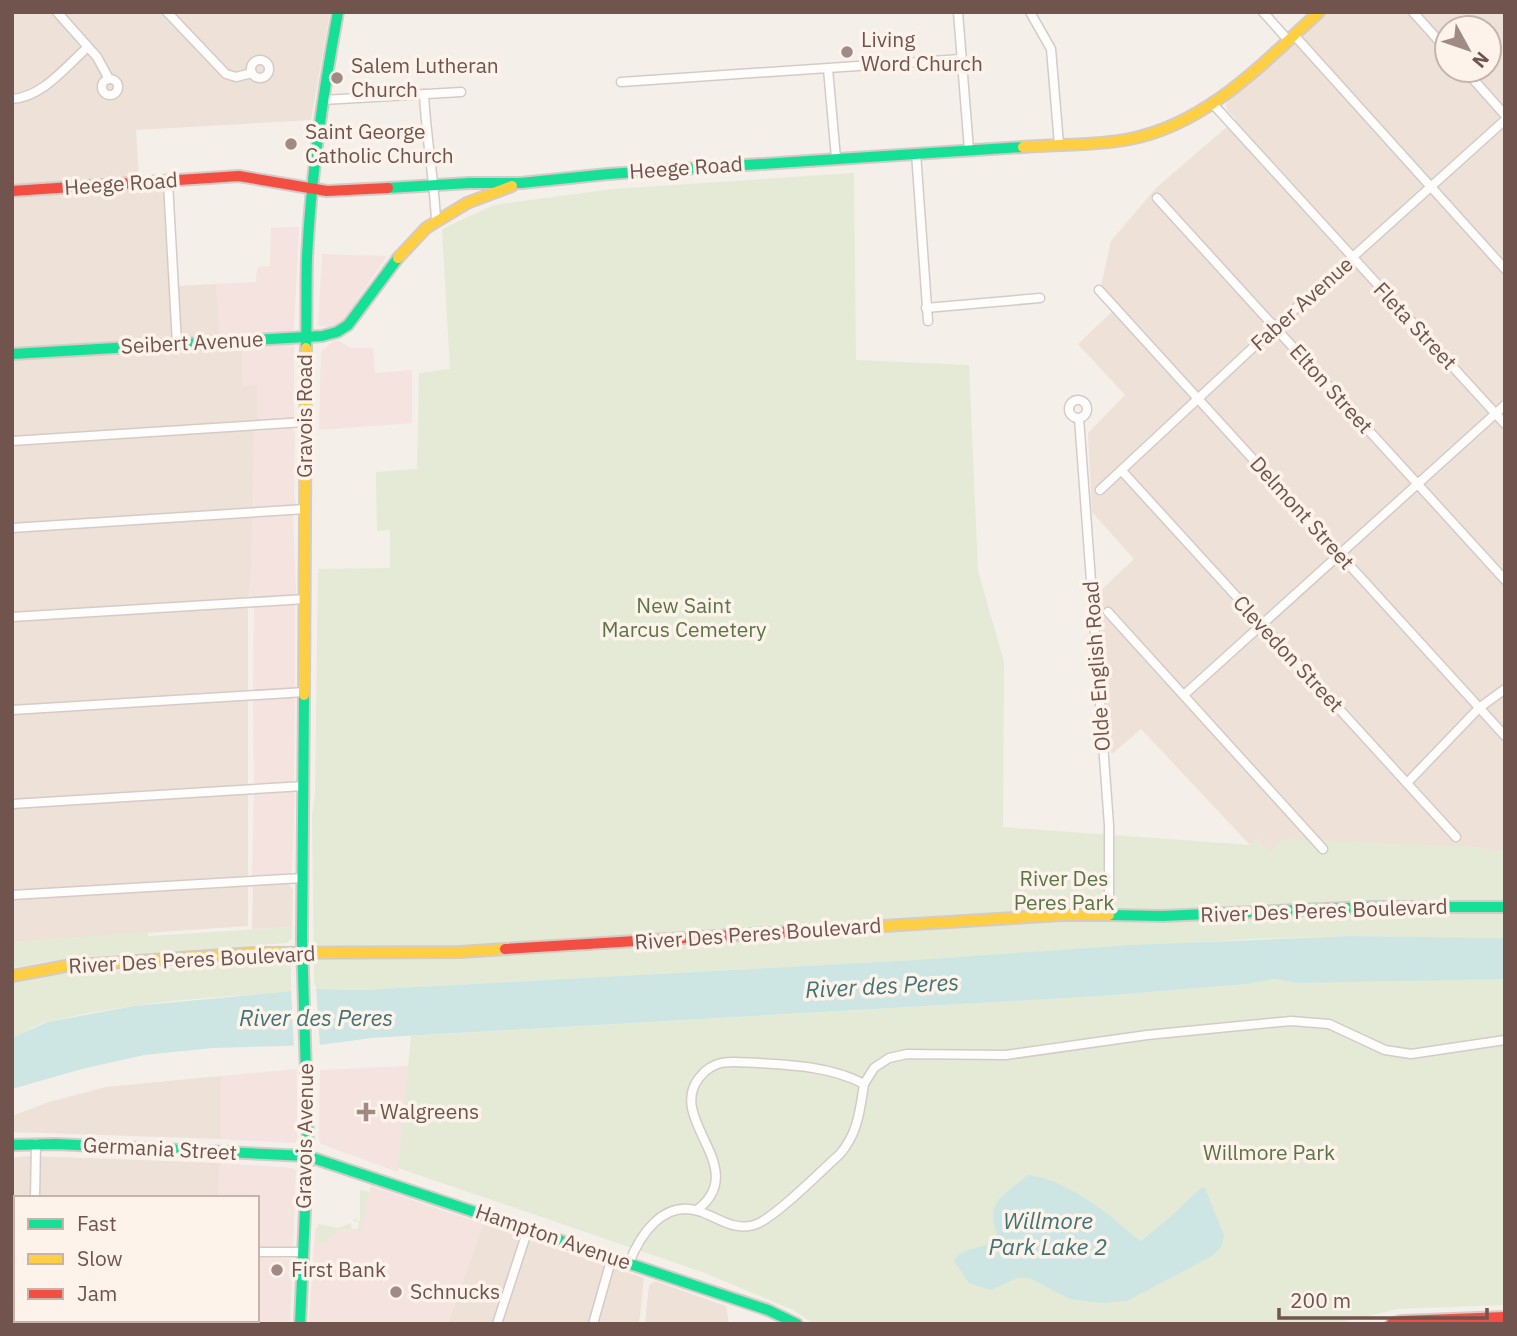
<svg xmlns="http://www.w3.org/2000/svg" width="1517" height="1336" viewBox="0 0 1517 1336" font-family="'IBM Plex Sans',sans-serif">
  <rect width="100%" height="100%" fill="#f5efea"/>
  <g fill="#eee1d8" fill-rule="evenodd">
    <path d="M12 12H330L311 120 136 130 139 179 161 186 165 190 172 336 168 340 12 349Z"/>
    <path d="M1327 12H1505V849L1496 853 1479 847 1269 852 1257 839 1250 845 1141 729 1112 754 1109 749 1098 593 1134 559 1092 512 1088 433 1125 395 1078 344 1118 306 1101 286 1111 241 1156 188 1236 119 1227 110 1226 104 1229 99ZM1447 28H1489V70H1447Z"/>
    <path d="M216 284 220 336 182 340 177 286Z"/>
    <path d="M243 343 242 386 257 384 258 422 254 430 253 554 248 607V926L12 942V358Z"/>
    <path d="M289 884 293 889 292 927 252 929 253 885Z"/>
    <path d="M221 1076V1139L13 1132 12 1116 49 1102 106 1087Z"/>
    <path d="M29 1156 220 1163 218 1198H16V1320H244V1324H12V1158Z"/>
    <path d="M483 1224 644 1278 639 1324H448Z"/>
    <path d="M655 1281 726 1306 729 1324H645L649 1285Z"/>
  </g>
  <g fill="#f4e3de">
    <path d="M299 227 294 329 291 331 220 336 216 284 256 282 257 267 270 266 271 228Z"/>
    <path d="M322 254 387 256 344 319 334 327 318 326Z"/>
    <path d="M333 341H339L351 348H373L375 373 412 370V423L319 430 321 352Z"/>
    <path d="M243 343H292L294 345V420L258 422 257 385 242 386Z"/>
    <path d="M292 427 295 432 294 495 296 504 294 506 254 509V430Z"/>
    <path d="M293 514 296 593 293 595 250 597 252 517Z"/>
    <path d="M295 605V688L253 691 254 607Z"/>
    <path d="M291 697 295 700 294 780 289 784 254 783 253 700Z"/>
    <path d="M293 790 295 795 292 871 287 875 252 877 254 793Z"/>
    <path d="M409 1066 398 1172 321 1144 319 1140 320 1070Z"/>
    <path d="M297 1069V1139L295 1143 221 1139V1076Z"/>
    <path d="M220 1163 293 1168 296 1170 293 1249H257V1198H218Z"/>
    <path d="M371 1186 483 1224 448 1324H309L315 1228 358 1230Z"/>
    <path d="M257 1257 293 1259 290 1324H249V1320H257Z"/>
  </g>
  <g fill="#e4ead6">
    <path d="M854 173 856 360 969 365 978 571 1004 662 1003 827 1250 845 1257 839 1269 852 1284 839 1479 847 1496 853 1505 849V938L1350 936 1249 939 915 960 362 990 316 989 314 982 312 816 315 794 318 569 390 568V530L377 531 376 472 417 469 419 373 450 369 442 229 494 205 613 189Z"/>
    <path d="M292 927V939L287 943 50 961 12 968V942L148 932V936Z"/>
    <path d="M286 961 291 964V993C209 996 126 1004 46 1022 34 1025 24 1034 12 1038V983L36 977 65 974Z"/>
    <path d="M1474 978 1505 979V1305L1397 1309 1336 1324H814L793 1310 705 1273 398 1168 411 1036 1102 996 1247 984 1275 979 1295 983Z"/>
    <path d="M360 1190 369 1192 359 1236 358 1230 338 1229 335 1235 327 1239 324 1243H316L318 1224 338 1228 351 1223 352 1229H358L359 1222 353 1221 356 1217V1221H360Z"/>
  </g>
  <g fill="#cde6e4">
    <path d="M1350 936 1505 938V979L1295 983 1275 979 1247 984 1102 996 371 1038 320 1045 213 1048 144 1055 82 1069 12 1089V1038L47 1022 134 1006 316 989 362 990 915 960 1132 945Z"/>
    <path d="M1028 1175C1050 1176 1084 1196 1102 1210 1116 1219 1127 1232 1141 1241L1168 1219 1201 1188H1205L1224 1235 1221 1248 1212 1256 1127 1301 1099 1303 1070 1299 1029 1278H1017L991 1290 969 1283 954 1261C962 1244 988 1253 997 1233 984 1202 1006 1194 1028 1175Z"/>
  </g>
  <path fill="#f5efea" d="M316 986 320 1049 294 1050 291 989Z"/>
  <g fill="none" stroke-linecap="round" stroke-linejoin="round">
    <g stroke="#d4cbc7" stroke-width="11">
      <g id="street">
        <path d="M57 12 97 57 109 79"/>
        <path d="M167 12 226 74 236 77 252 73"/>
        <path d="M958 12 969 150"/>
        <path d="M1030 12 1051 49 1059 144"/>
        <path d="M1263 12 1288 40"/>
        <path d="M1413 12 1447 50"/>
        <path d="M1294 35 1505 269"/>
        <circle cx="260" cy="69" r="9"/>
        <path d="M828 69 836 158"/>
        <path d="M1465 70 1505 115"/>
        <circle cx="110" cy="87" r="8"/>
        <path d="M621 82 961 59"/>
        <path d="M424 94C426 136 434 178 436 220"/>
        <path d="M12 99C43 97 66 66 88 47"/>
        <path d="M323 100 461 92"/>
        <path d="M1212 103 1505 424"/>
        <path d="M916 153 928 321"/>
        <path d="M168 182 177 344"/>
        <path d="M1157 198 1505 580"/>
        <path d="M1099 290 1505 736"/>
        <path d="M926 308 1040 298"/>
        <circle cx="1078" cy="409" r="9"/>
        <path d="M1079 418 1109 825V914"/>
        <path d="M12 441 305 422"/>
        <path d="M1122 471 1456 837"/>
        <path d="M1100 490 1275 327 1505 120"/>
        <path d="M12 528 306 509"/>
        <path d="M1108 612 1323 849"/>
        <path d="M12 617 305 599"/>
        <path d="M1185 694 1505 405"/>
        <path d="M12 710 305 692"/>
        <path d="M1407 783 1479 708 1505 689"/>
        <path d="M12 804 304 786"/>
        <path d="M12 895 303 878"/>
        <path d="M35 1198 36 1143"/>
        <path d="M697 1210C752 1168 666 1120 699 1078 715 1057 735 1062 758 1063 794 1065 832 1067 864 1084L874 1068 889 1058 907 1054 1006 1055 1147 1035 1291 1021 1329 1024 1385 1050 1411 1054 1505 1040"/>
        <path d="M257 1252H303"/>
        <path d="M629 1263C640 1235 663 1200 698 1211 718 1217 732 1231 754 1225 773 1220 823 1169 840 1154 858 1133 860 1110 864 1084"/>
        <path d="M27 1324V1320"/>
        <path d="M497 1324 528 1229"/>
        <path d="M593 1324 612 1257"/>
      </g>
    </g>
    <g stroke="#d4cbc6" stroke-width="14">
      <g id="fast">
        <path d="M388 188 469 183H521L608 174 1023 147"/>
        <path d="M306 348C307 317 306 287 307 257 311 174 323 93 338 12"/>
        <path d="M12 354 322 336 337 332 348 325 398 258"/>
        <path d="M1109 915 1162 916 1371 907H1505"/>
        <path d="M12 1145 56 1144 307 1156"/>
        <path d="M307 1156 768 1310 797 1324"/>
        <path d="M300 1324 308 1143 302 940 304 695"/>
      </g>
    </g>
    <g stroke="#d4cbc6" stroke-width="14">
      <g id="slow">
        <path d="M1023 147C1057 144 1097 146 1130 139 1207 124 1263 63 1319 12"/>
        <path d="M398 258 426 228 467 203 512 186"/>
        <path d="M304 695 306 348"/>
        <path d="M819 930 1061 915H1109"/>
        <path d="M12 976 66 966 252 953 460 952 505 949"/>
      </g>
    </g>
    <g stroke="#d4cbc6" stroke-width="14">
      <g id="jam">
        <path d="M12 191 239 176 327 191 388 188"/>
        <path d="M505 949 819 930"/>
        <path d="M1391 1324 1401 1321 1505 1317"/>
      </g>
    </g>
    <use href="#street" stroke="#fefdfc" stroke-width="8"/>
    <use href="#fast" stroke="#16e098" stroke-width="10"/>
    <use href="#slow" stroke="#ffcf43" stroke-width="10"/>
    <use href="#jam" stroke="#f24e42" stroke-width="10"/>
  </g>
  <g fill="#9f8a84" stroke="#fdf3eb" stroke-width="2.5">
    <circle cx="847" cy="52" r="7"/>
    <circle cx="337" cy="78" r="7"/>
    <circle cx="291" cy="144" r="7"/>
    <path d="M362.5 1101.5h7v7h7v7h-7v7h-7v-7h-7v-7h7z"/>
    <circle cx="277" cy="1270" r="7"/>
    <circle cx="396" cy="1292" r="7"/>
  </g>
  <g text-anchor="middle" stroke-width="7" stroke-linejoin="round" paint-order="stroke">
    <g font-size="21" fill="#70544d" stroke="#fdf3eb" text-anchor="start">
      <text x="861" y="47">Living<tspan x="861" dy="24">Word Church</tspan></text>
      <text x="351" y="73">Salem Lutheran<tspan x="351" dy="24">Church</tspan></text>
      <text x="305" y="139">Saint George<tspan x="305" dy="24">Catholic Church</tspan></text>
      <text x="380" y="1119">Walgreens</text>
      <text x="291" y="1277">First Bank</text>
      <text x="410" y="1299">Schnucks</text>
    </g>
    <g font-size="21" fill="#70544d" stroke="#fdf3eb">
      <text transform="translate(686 168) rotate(-4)" y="7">Heege Road</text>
      <text transform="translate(121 184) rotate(-4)" y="7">Heege Road</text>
      <text transform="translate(1302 304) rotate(-42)" y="7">Faber Avenue</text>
      <text transform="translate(1415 326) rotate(47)" y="7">Fleta Street</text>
      <text transform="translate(192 343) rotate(-3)" y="7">Seibert Avenue</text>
      <text transform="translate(1331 389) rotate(48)" y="7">Elton Street</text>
      <text transform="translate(305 416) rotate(-90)" y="7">Gravois Road</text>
      <text transform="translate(1302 513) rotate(48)" y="7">Delmont Street</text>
      <text transform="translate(1288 654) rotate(47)" y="7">Clevedon Street</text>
      <text transform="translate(1097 666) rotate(-94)" y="7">Olde English Road</text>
      <text transform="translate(1324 911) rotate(-2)" y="7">River Des Peres Boulevard</text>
      <text transform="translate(758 934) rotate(-4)" y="7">River Des Peres Boulevard</text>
      <text transform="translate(192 960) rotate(-3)" y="7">River Des Peres Boulevard</text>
      <text transform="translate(305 1136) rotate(-89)" y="7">Gravois Avenue</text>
      <text transform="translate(160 1149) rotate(3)" y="7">Germania Street</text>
      <text transform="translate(553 1237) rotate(19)" y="7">Hampton Avenue</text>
    </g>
    <g font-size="21" fill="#5b7546" stroke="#fdf3eb">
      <text x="684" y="613">New Saint<tspan x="684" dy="24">Marcus Cemetery</tspan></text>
      <text x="1064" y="886">River Des<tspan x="1064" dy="24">Peres Park</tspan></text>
      <text x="1269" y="1160">Willmore Park</text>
    </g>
    <g font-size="23" font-style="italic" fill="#427375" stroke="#fdf3eb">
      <text transform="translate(882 986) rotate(-3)" y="8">River des Peres</text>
      <text x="316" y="1026">River des Peres</text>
      <text x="1048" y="1229">Willmore<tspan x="1048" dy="26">Park Lake 2</tspan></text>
    </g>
  </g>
  <rect width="1517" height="1336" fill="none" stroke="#70544d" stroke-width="28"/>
  <rect x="14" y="1196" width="245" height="126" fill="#fdf3eb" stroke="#c5b3ac" stroke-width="2"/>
  <rect x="28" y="1219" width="35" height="10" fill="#16e098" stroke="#c5b3ac" stroke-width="2"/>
  <text x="77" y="1231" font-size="21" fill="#70544d">Fast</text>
  <rect x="28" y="1254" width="35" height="10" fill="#ffcf43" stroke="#c5b3ac" stroke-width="2"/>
  <text x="77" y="1266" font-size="21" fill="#70544d">Slow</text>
  <rect x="28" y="1289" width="35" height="10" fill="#f24e42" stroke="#c5b3ac" stroke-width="2"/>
  <text x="77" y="1301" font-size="21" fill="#70544d">Jam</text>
  <g transform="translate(1468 49) rotate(130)"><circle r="33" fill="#fdf3eb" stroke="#c5b3ac" stroke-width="2"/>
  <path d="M0-5L12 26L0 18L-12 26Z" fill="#9f8a84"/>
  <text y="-10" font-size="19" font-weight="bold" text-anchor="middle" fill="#70544d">N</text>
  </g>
  <path d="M1279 1308v10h208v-10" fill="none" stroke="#70544d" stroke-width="3.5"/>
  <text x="1290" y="1308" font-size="21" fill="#70544d" stroke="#fdf3eb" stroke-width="5" paint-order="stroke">200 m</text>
</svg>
